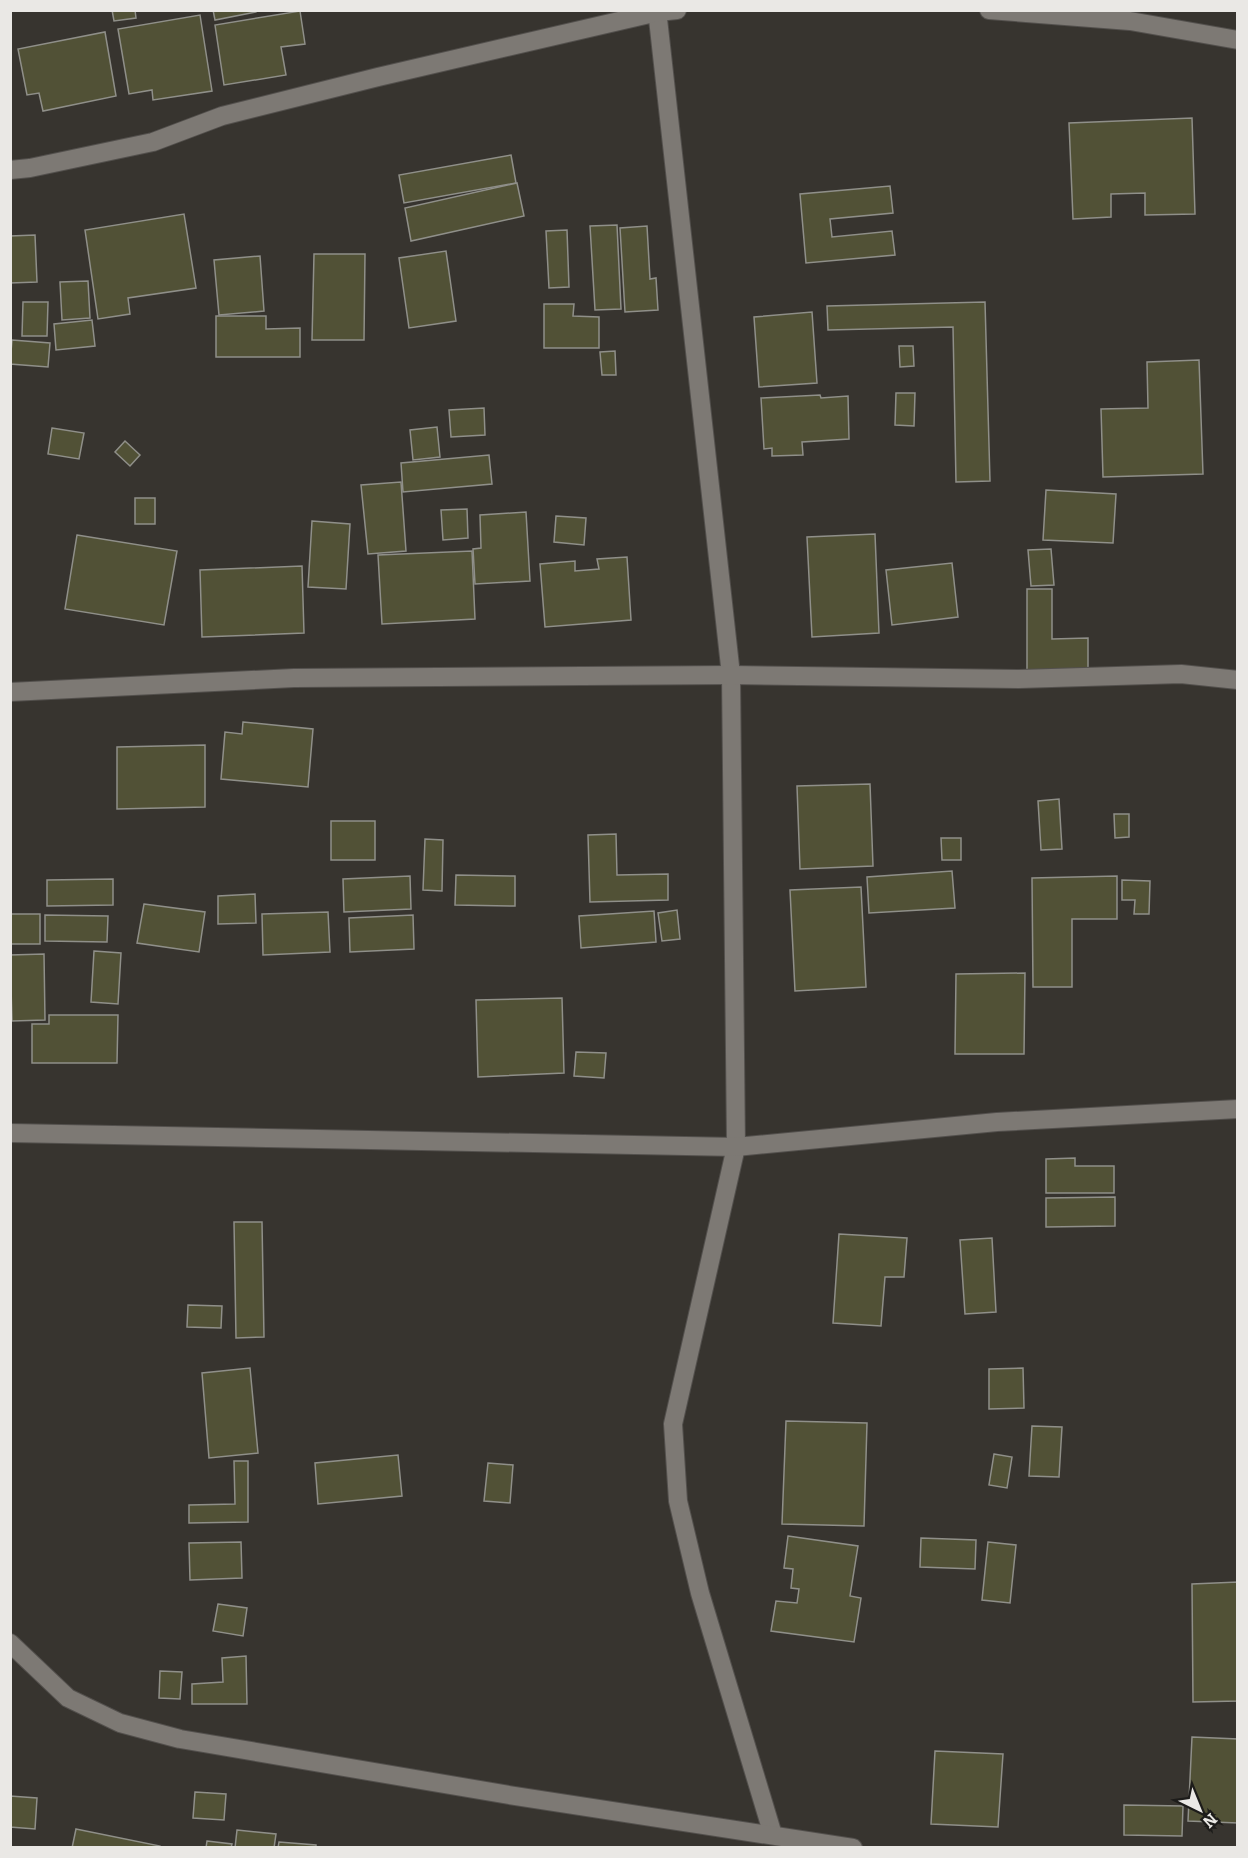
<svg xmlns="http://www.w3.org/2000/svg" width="1248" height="1858" viewBox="0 0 1248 1858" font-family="Bitter,serif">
  <rect width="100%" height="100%" fill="#37342f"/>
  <g fill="#515136" stroke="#8f8f89" stroke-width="1.5">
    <path d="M112 10H135L136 18 114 21Z"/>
    <path d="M213 10H256V12L215 20Z"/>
    <path d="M300 11 305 44 281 47 286 75 224 85 215 25Z"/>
    <path d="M200 15 212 91 153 100 152 90 129 94 118 29Z"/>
    <path d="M105 32 116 96 43 111 39 93 27 95 18 49Z"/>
    <path d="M1192 118 1195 214 1145 215V193L1111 194V217L1073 219 1069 123Z"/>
    <path d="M511 155 516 183 404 203 399 175Z"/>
    <path d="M517 183 524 216 411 241 405 208Z"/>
    <path d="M890 186 893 213 830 219 832 237 892 231 895 255 806 263 800 194Z"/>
    <path d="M184 214 196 288 128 298 130 314 98 319 85 230Z"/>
    <path d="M617 225 621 309 595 310 590 226Z"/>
    <path d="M647 226 650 279 656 278 658 310 625 312 620 228Z"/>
    <path d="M567 230 569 287 549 288 546 231Z"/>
    <path d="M35 235 37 282 10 283V236Z"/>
    <path d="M446 251 456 321 409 328 399 258Z"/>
    <path d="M314 254H365L364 340H312Z"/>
    <path d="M260 256 264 311 219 315 214 260Z"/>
    <path d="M88 281 90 318 62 320 60 282Z"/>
    <path d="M23 302H48L47 336H22Z"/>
    <path d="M985 302 990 481 956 482 953 327 828 330 827 306Z"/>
    <path d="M544 304H574L573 316 599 317V348H544Z"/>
    <path d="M812 312 817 383 759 387 754 317Z"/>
    <path d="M216 316H266V329L300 328V357H216Z"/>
    <path d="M92 320 95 346 56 350 54 324Z"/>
    <path d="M12 340 50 343 48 367 10 364Z"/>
    <path d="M899 346H913L914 366 900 367Z"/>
    <path d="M615 351 616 375H602L600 352Z"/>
    <path d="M1199 360 1203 474 1103 477 1101 409 1148 408 1147 362Z"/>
    <path d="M896 393H915L914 426 895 425Z"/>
    <path d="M820 395 821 398 848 396 849 439 802 442 803 455 772 456V448L764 449 761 398Z"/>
    <path d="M484 408 485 435 451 437 449 410Z"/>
    <path d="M437 427 440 457 413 460 410 430Z"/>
    <path d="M52 428 84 433 79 459 48 454Z"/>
    <path d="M125 441 140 455 130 466 115 452Z"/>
    <path d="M489 455 492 484 403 492 401 463Z"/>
    <path d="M401 482 406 551 368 554 361 485Z"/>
    <path d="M1046 490 1116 494 1113 543 1043 540Z"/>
    <rect x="135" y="498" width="20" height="26"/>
    <path d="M467 509 468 538 443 540 441 510Z"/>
    <path d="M526 512 530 581 475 584 473 549 481 548 480 515Z"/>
    <path d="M556 516 586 518 584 545 554 542Z"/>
    <path d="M312 521 350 524 346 589 308 587Z"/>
    <path d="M875 534 879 633 812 637 807 537Z"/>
    <path d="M77 535 177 551 164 625 65 609Z"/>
    <path d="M1051 549 1054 585 1031 586 1028 550Z"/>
    <path d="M472 551 475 619 382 624 378 555Z"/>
    <path d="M627 557 631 620 545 627 540 564 575 561V571L599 569 597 559Z"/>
    <path d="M952 563 958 617 892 625 886 570Z"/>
    <path d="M302 566 304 633 202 637 200 570Z"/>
    <path d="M1027 589H1052V639L1088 638V672L1027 673Z"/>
    <path d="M243 722 313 729 308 787 221 779 225 732 242 734Z"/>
    <path d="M205 745V807L117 809V747Z"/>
    <path d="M870 784 873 866 800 869 797 786Z"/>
    <path d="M1059 799 1062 849 1041 850 1038 801Z"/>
    <path d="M1114 814H1129V837L1115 838Z"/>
    <rect x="331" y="821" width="44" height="39"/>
    <path d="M616 834 617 875 668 874V900L590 902 588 835Z"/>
    <path d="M941 838H961V860H942Z"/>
    <path d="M425 839 443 840 442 891 423 890Z"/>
    <path d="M952 871 955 908 869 913 867 877Z"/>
    <path d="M456 875 515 876V906L455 905Z"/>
    <path d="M410 876 411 909 344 912 343 879Z"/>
    <path d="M1117 876V919H1072V987H1033L1032 878Z"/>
    <path d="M113 879V905L47 906V880Z"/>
    <path d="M1122 880 1150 881 1149 914H1134L1135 900H1122Z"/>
    <path d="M861 887 866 987 795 991 790 890Z"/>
    <path d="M255 894 256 923 218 924V896Z"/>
    <path d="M144 904 205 912 199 952 137 943Z"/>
    <path d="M677 910 680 939 662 941 658 913Z"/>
    <path d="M654 911 656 942 581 948 579 916Z"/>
    <path d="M328 912 330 952 263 955 262 914Z"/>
    <rect x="10" y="914" width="30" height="30"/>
    <path d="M45 915 108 916 107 942 45 941Z"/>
    <path d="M413 915 414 949 350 952 349 918Z"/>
    <path d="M94 951 121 953 118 1004 91 1002Z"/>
    <path d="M44 954 45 1020 12 1021 10 955Z"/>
    <path d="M1025 973 1024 1054H955L956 974Z"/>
    <path d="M562 998 564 1073 478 1077 476 1000Z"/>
    <path d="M49 1015H118L117 1063H32V1024H49Z"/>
    <path d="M576 1052 606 1053 604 1078 574 1076Z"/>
    <path d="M1075 1158V1166H1114V1193H1046V1159Z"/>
    <path d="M1115 1197V1226L1046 1227V1198Z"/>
    <path d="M234 1222H262L264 1337 236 1338Z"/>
    <path d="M839 1234 907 1238 904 1277H885L881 1326 833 1323Z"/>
    <path d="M992 1238 996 1312 965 1314 960 1240Z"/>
    <path d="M188 1305 222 1306 221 1328 187 1327Z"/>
    <path d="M250 1368 258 1453 209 1458 202 1373Z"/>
    <path d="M1023 1368 1024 1408 989 1409V1369Z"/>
    <path d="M786 1421 867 1423 864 1526 782 1524Z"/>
    <path d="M1032 1426 1062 1427 1059 1477 1029 1476Z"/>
    <path d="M994 1454 1012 1457 1007 1488 989 1485Z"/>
    <path d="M398 1455 402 1496 318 1504 315 1463Z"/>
    <path d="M234 1461H248V1522L189 1523V1505L235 1504Z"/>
    <path d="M488 1463 513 1465 510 1503 484 1501Z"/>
    <path d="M788 1536 858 1546 850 1596 861 1598 854 1642 771 1631 776 1601 797 1603 799 1589 791 1588 793 1569 784 1568Z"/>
    <path d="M921 1538 976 1540 975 1569 920 1567Z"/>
    <path d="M241 1542 242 1578 190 1580 189 1543Z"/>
    <path d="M988 1542 1016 1545 1010 1603 982 1600Z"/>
    <path d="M1238 1582V1701L1193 1702 1192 1584Z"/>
    <path d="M218 1604 247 1608 243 1636 213 1631Z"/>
    <path d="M246 1656 247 1704H192V1684L223 1682 222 1658Z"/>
    <path d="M160 1671 182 1672 180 1699 159 1698Z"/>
    <path d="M1192 1737 1238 1739V1823L1188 1821Z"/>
    <path d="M935 1751 1003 1754 998 1827 931 1824Z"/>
    <path d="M195 1792 226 1794 224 1820 193 1818Z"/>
    <path d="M10 1796 37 1798 35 1829 10 1827Z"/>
    <path d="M1124 1805 1183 1806 1182 1836 1124 1835Z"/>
    <path d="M76 1829 160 1846V1848H72Z"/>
    <path d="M237 1830 276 1834 274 1848H235Z"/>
    <path d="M207 1841 232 1844 231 1848H206Z"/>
    <path d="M279 1842 316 1845V1848H278Z"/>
  </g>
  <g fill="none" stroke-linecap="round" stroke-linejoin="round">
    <g stroke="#53504d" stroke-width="20">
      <g id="minor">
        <path d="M657 10 731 675 736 1147 673 1424 678 1501 700 1593 773 1835"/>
        <path d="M989 10 1130 21 1238 40"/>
        <path d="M10 170 30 168 153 142 222 116 378 77 658 12 677 10"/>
        <path d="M10 692 294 678 731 675 1019 679 1181 674 1238 680"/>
        <path d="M10 1133 736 1147 997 1122 1238 1109"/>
        <path d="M10 1643 68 1698 120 1723 180 1739 509 1795 853 1848"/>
      </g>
    </g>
    <use href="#minor" stroke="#7d7974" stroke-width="18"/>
  </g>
  <rect width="1248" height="1858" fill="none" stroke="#eae8e5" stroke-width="24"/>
  <g transform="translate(1200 1810) rotate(137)" stroke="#1d1c1a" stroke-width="4.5" paint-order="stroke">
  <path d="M0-4.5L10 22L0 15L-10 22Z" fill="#eae8e5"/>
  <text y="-9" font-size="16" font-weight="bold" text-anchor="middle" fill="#eae8e5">N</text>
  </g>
</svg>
